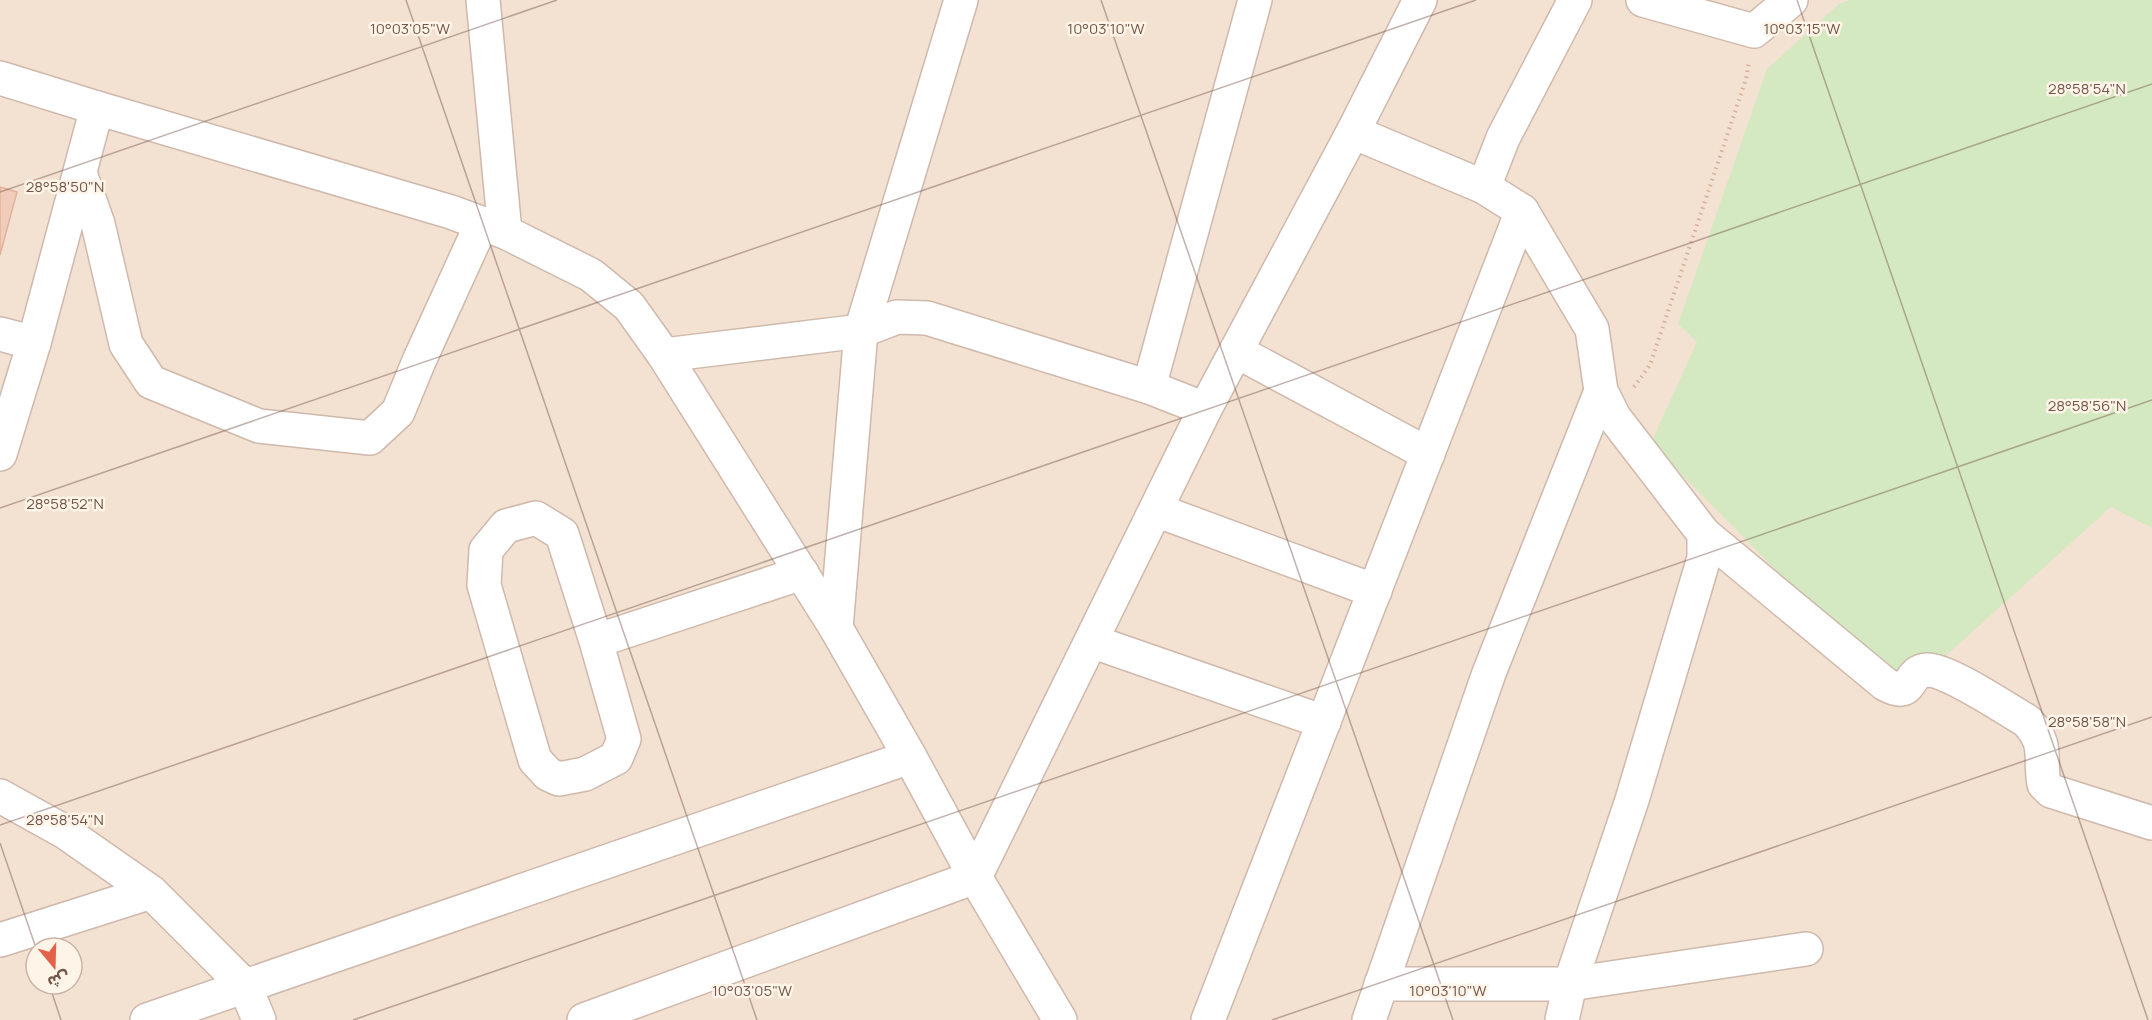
<svg xmlns="http://www.w3.org/2000/svg" width="2152" height="1020" viewBox="0 0 2152 1020" font-family="Manrope,'Noto Sans Arabic',sans-serif">
  <rect width="100%" height="100%" fill="#fcf0e2"/>
  <path fill="#f3e1d1" fill-rule="evenodd" d="M0 0H2152V1020H0ZM36 948H72V984H36Z"/>
  <path fill="#d4e9c1" d="M1850 0H2152V528L2111 507 1900 697 1651 443 1697 342 1678 324 1767 69 1839 4Z"/>
  <path fill="#f1ccba" stroke="#e3b29b" stroke-width="1.5" d="M0 187 17 192 0 255Z"/>
  <g fill="none" stroke-linecap="round" stroke-linejoin="round">
    <g stroke="#cfb9ac" stroke-width="36">
      <g id="minor">
        <path d="M483 0 505 232"/>
        <path d="M1643 0 1754 31 1791 0"/>
        <path d="M0 78 97 108 451 212 505 232 591 275 629 306 664 355 836 628 910 757 975 877 1060 1020"/>
        <path d="M1353 132 1484 187"/>
        <path d="M80 173 98 224 126 344 151 382 259 426 370 438 398 412 419 361 482 223"/>
        <path d="M0 334 34 343"/>
        <path d="M1236 351 1428 454"/>
        <path d="M664 355 861 331 961 0"/>
        <path d="M1149 387 1255 0"/>
        <path d="M0 454 34 343 97 108"/>
        <path d="M1156 510 1375 591"/>
        <path d="M1704 534 1885 684C1915 701 1905 671 1927 670 1949 670 2006 709 2027 721 2049 746 2039 755 2044 784L2051 791 2152 823"/>
        <path d="M836 628 861 331 897 317 927 318 1149 387 1205 409"/>
        <path d="M596 641 624 739 616 758 585 774 559 779 548 774 535 760 484 585 486 550 506 526 536 518 562 534 596 641 802 573"/>
        <path d="M1091 641 1324 722"/>
        <path d="M0 796 65 832 151 892 245 986 259 1020"/>
        <path d="M0 940 151 892"/>
        <path d="M1381 984H1570L1806 949"/>
        <path d="M147 1020 910 757"/>
        <path d="M584 1020 975 877 1205 409 1353 132 1420 0"/>
        <path d="M1208 1020 1522 211"/>
        <path d="M1369 1020 1489 673 1601 391"/>
        <path d="M1562 1020 1570 984 1632 800 1704 558V534L1614 417 1601 391 1592 329 1522 211 1484 187 1503 138 1575 0"/>
      </g>
    </g>
    <path stroke="#d5b09e" stroke-width="4" stroke-dasharray="1.5 4.5" stroke-linecap="butt" d="M1634 387 1650 365 1746 79 1749 62"/>
    <use href="#minor" stroke="#fff" stroke-width="33"/>
  </g>
  <path fill="none" stroke="#735549" stroke-width="1.5" stroke-opacity="0.45" d="M406 0 757 1020M1101 0 1453 1020M1797 0 2148 1020M0 192 557 0M0 508 1476 0M0 825 2152 84M0 843 36 948M49 984 61 1020M353 1020 2152 400M1272 1020 2152 717"/>
  <g font-size="15" text-anchor="middle" fill="#735549" stroke="#fff4e8" stroke-width="5" stroke-linejoin="round" paint-order="stroke">
    <text x="410" y="34">10°03'05"W</text>
    <text x="1106" y="34">10°03'10"W</text>
    <text x="1802" y="34">10°03'15"W</text>
    <text x="2087" y="94">28°58'54"N</text>
    <text x="65" y="192">28°58'50"N</text>
    <text x="2087" y="411">28°58'56"N</text>
    <text x="65" y="509">28°58'52"N</text>
    <text x="2087" y="727">28°58'58"N</text>
    <text x="65" y="825">28°58'54"N</text>
    <text x="752" y="996">10°03'05"W</text>
    <text x="1448" y="996">10°03'10"W</text>
  </g>
  <g transform="translate(54 966) rotate(161)"><circle r="28" fill="#fff4e8" stroke="#c7b4a8" stroke-width="1.5"/>
  <path d="M0-4.5L10 22L0 15L-10 22Z" fill="#e46149"/>
  <text y="-9" font-size="16" font-weight="bold" text-anchor="middle" fill="#735549">ش</text>
  </g>
</svg>
